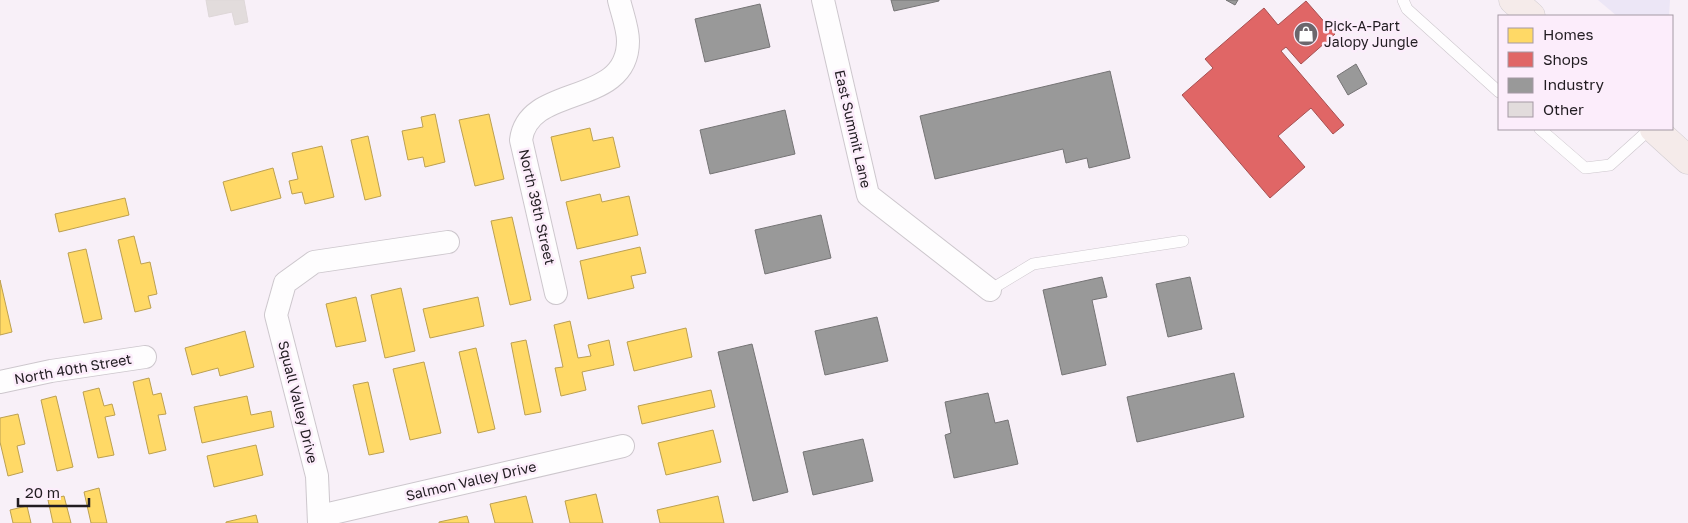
<svg xmlns="http://www.w3.org/2000/svg" width="1688" height="523" viewBox="0 0 1688 523" font-family="'Golos Text',sans-serif">
  <rect width="100%" height="100%" fill="#f8f0f8"/>
  <path fill="#ece6f6" d="M1598 0H1670L1669 16H1617Z"/>
  <g fill="#ffd966" stroke="#bca051">
    <path d="M435 114 445 162 425 167 423 157 408 160 402 131 423 127 421 117Z"/>
    <path d="M489 114 504 179 475 186 459 120Z"/>
    <path d="M590 128 593 141 613 137 620 167 561 181 551 137Z"/>
    <path d="M368 136 381 196 365 200 351 140Z"/>
    <path d="M322 146 334 197 305 204 302 192 292 194 289 181 298 179 292 153Z"/>
    <path d="M273 168 281 198 231 211 223 182Z"/>
    <path d="M600 194 602 202 629 196 638 235 577 249 566 202Z"/>
    <path d="M125 198 129 215 59 232 55 214Z"/>
    <path d="M512 217 531 300 510 305 491 221Z"/>
    <path d="M134 236 141 264 150 262 157 294 148 296 151 308 135 312 118 240Z"/>
    <path d="M640 247 646 273 631 276 634 288 588 299 580 261Z"/>
    <path d="M86 249 102 319 84 323 68 253Z"/>
    <path d="M0 280 12 332 0 335Z"/>
    <path d="M401 288 415 351 385 358 371 295Z"/>
    <path d="M356 297 366 341 336 347 326 304Z"/>
    <path d="M478 297 484 326 430 338 423 309Z"/>
    <path d="M570 321 578 358 591 356 588 345 609 340 614 365 582 372 586 390 561 396 555 368 563 367 554 325Z"/>
    <path d="M686 328 692 357 634 371 627 342Z"/>
    <path d="M245 331 254 367 220 376 218 368 192 375 185 348Z"/>
    <path d="M526 340 541 412 525 415 511 343Z"/>
    <path d="M476 348 495 429 478 433 459 352Z"/>
    <path d="M424 362 441 433 410 440 393 369Z"/>
    <path d="M149 378 153 395 161 393 166 414 158 415 166 450 149 454 133 382Z"/>
    <path d="M368 382 384 452 369 455 353 385Z"/>
    <path d="M99 388 104 406 112 404 115 415 105 417 114 455 98 458 83 392Z"/>
    <path d="M711 390 715 407 642 424 638 406Z"/>
    <path d="M56 396 73 467 57 471 41 400Z"/>
    <path d="M247 396 251 415 271 411 274 427 202 443 194 407Z"/>
    <path d="M18 414 25 444 17 446 23 472 8 476 0 442V418Z"/>
    <path d="M713 430 721 462 666 475 658 443Z"/>
    <path d="M256 445 263 475 214 487 207 456Z"/>
    <path d="M99 488 107 523H91L84 492Z"/>
    <path d="M596 494 603 523H570L565 501Z"/>
    <path d="M64 496 71 523H53L48 500Z"/>
    <path d="M526 496 533 523H495L490 504Z"/>
    <path d="M718 496 724 523H660L657 510Z"/>
    <path d="M27 506 31 523H13L10 510Z"/>
    <path d="M256 515 258 523H226V522Z"/>
    <path d="M467 516 469 523H439V522Z"/>
  </g>
  <path fill="#e06666" stroke="#a75051" d="M1306 1 1335 34 1301 64 1286 47 1281 51 1344 125 1333 134 1311 108 1278 136 1305 167 1270 198 1182 95 1213 68 1205 59 1264 8 1278 25Z"/>
  <g fill="#999" stroke="#757475">
    <path d="M891 0H939V1L894 11Z"/>
    <path d="M1226 0H1238L1235 5Z"/>
    <path d="M760 4 770 47 705 62 695 19Z"/>
    <path d="M1356 64 1367 84 1348 95 1337 76Z"/>
    <path d="M1110 71 1130 158 1089 168 1087 158 1066 163 1063 149 935 179 920 116Z"/>
    <path d="M785 110 795 154 710 174 700 130Z"/>
    <path d="M821 215 831 258 765 274 755 230Z"/>
    <path d="M1102 277 1107 297 1092 300 1106 365 1062 375 1043 290Z"/>
    <path d="M1190 277 1202 329 1168 337 1156 284Z"/>
    <path d="M877 317 888 361 825 375 815 331Z"/>
    <path d="M752 344 788 492 753 501 718 352Z"/>
    <path d="M1234 373 1244 417 1137 442 1127 397Z"/>
    <path d="M988 393 995 423 1008 420 1018 464 954 478 945 435 951 433 945 402Z"/>
    <path d="M863 439 873 481 813 495 803 452Z"/>
  </g>
  <path fill="#e2dcdc" stroke="#ded7d8" d="M206 0H244L248 22 235 25 232 12 209 17Z"/>
  <g fill="none" stroke-linecap="round" stroke-linejoin="round">
    <g stroke="#cdc7cd" stroke-width="12">
      <g id="service">
        <path d="M1403 0 1407 9 1499 92"/>
        <path d="M1540 129 1585 168 1610 165 1650 129"/>
        <path d="M990 290 1033 264 1183 241"/>
      </g>
    </g>
    <g stroke="#cdc7cd" stroke-width="24">
      <g id="minor">
        <path d="M823 0 868 195 990 290"/>
        <path d="M556 293 521 140C528 83 628 108 628 41 628 28 622 13 619 0"/>
        <path d="M0 382 51 371 145 357"/>
        <path d="M320 516 623 446"/>
        <path d="M319 523 317 476 276 315 285 283 314 262 448 242"/>
      </g>
    </g>
    <g stroke="#d0ccd0" stroke-width="29">
      <g id="primary">
        <path d="M1513 0 1531 16"/>
        <path d="M1654 129 1688 160"/>
      </g>
    </g>
    <use href="#service" stroke="#fefdfe" stroke-width="11"/>
    <use href="#minor" stroke="#fefdfe" stroke-width="22"/>
    <use href="#primary" stroke="#f5ebea" stroke-width="28"/>
  </g>
  <defs>
    <g id="shop-disc" transform="scale(1.25)"><circle r="9.5" fill="#6c666c" stroke="#fcedfb"/><path d="M-5-2.5h2.3a2.7 3.5 0 0 1 5.4 0H5L5.5 6h-11ZM-1.5-2.5h3a1.5 2.3 0 0 0-3 0Z" fill="#fff"/></g>
  </defs>
  <g fill-rule="evenodd">
    <use href="#shop-disc" x="1306" y="34"/>
  </g>
  <g text-anchor="middle" stroke-width="5" stroke-linejoin="round" paint-order="stroke">
    <g font-size="14" fill="#211c21" stroke="#fcedfb" text-anchor="start">
      <text x="1324" y="31">Pick-A-Part<tspan x="1324" dy="16">Jalopy Jungle</tspan></text>
    </g>
    <g font-size="14" fill="#211c21" stroke="#fcedfb">
      <text transform="translate(853 129) rotate(77)" y="5">East Summit Lane</text>
      <text transform="translate(537 207) rotate(77)" y="5">North 39th Street</text>
      <text transform="translate(73 369) rotate(-10)" y="5">North 40th Street</text>
      <text transform="translate(298 402) rotate(76)" y="5">Squall Valley Drive</text>
      <text transform="translate(471 481) rotate(-13)" y="5">Salmon Valley Drive</text>
    </g>
  </g>
  <rect x="1498" y="15" width="175" height="115" fill="#fcedfb" stroke="#a499a4"/>
  <rect x="1508" y="28" width="25" height="15" fill="#ffd966" stroke="#a499a4"/>
  <text x="1543" y="40" font-size="15" fill="#211c21">Homes</text>
  <rect x="1508" y="52" width="25" height="15" fill="#e06666" stroke="#a499a4"/>
  <text x="1543" y="65" font-size="15" fill="#211c21">Shops</text>
  <rect x="1508" y="78" width="25" height="15" fill="#999999" stroke="#a499a4"/>
  <text x="1543" y="90" font-size="15" fill="#211c21">Industry</text>
  <rect x="1508" y="102" width="25" height="15" fill="#e2dcdc" stroke="#a499a4"/>
  <text x="1543" y="115" font-size="15" fill="#211c21">Other</text>
  <path d="M18 498v8h71v-8" fill="none" stroke="#211c21" stroke-width="2.5"/>
  <text x="25" y="498" font-size="15" fill="#211c21" stroke="#fcedfb" stroke-width="4" paint-order="stroke">20 m</text>
</svg>
